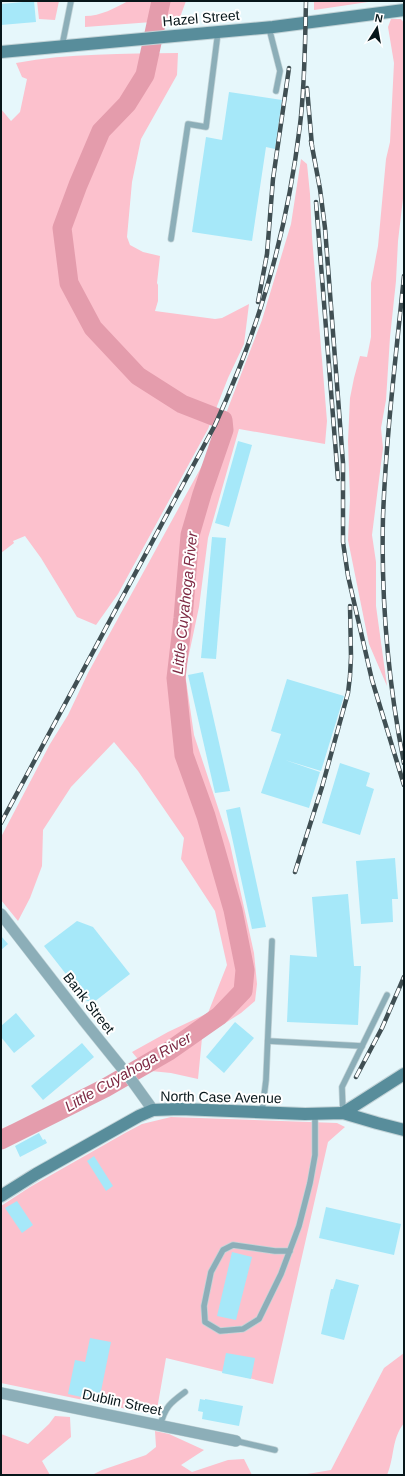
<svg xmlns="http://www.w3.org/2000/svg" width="405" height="1476" viewBox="0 0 405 1476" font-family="Helvetica,sans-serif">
  <rect width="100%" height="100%" fill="#e6f7fb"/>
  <g fill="#fcc1cd">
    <path d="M37 1H59L55 20 39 19Z"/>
    <path d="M128 1H186L179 20 85 27V16C101 16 115 8 128 1Z"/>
    <path d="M314 1H375L314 10Z"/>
    <path d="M391 19H401L404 23V190L398 241 396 281 390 337 386 400 381 428 383 448 372 535 376 562V606L387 686 369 644 348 540 350 499 348 441 350 398 354 378 360 356 367 357 371 337V283L378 246 386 159 390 142 394 63 388 27Z"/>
    <path d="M178 53 177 75 141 139 132 182 127 237 130 245 143 252 160 256 157 283 158 285V301L155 311 215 319 222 318 249 304 244 344 228 378 208 429 118 594 96 625 77 617 41 558 25 536 13 541 14 543 1 553V109L11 121 20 112 27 79 22 77 16 63C69 53 124 54 178 53Z"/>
    <path d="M301 159 307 164 310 194 312 237 327 421 325 444 239 429 208 538 199 607 185 673 194 735 230 844 254 953 257 984 255 1001 241 1013 202 1038 198 1079 171 1073 151 1071 142 1064 132 1052 168 1032 208 1013 227 965 215 911 181 859 184 838 138 771 114 742 71 787 43 830 42 866 30 898 18 921 1 900V837L50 744 68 715 88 673 215 442 262 320 291 224Z"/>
    <path d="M171 1117 337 1123 345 1127 328 1142 273 1384 166 1358 156 1415 1 1383V1206L30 1187 125 1133 142 1124Z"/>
    <path d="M21 1124 27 1126 26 1131 1 1144V1129L10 1125Z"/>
    <path d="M404 1353V1423C391 1440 395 1456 387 1475H301L331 1470 384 1368Z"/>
    <path d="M55 1416 70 1417 71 1437 42 1461 50 1475H1V1434L28 1444 49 1424Z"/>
    <path d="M155 1431 169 1434 204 1450 181 1465 192 1472 228 1460 244 1459 252 1475H92L102 1470 146 1455 156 1447Z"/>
  </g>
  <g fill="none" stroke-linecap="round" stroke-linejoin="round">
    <path stroke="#e49cac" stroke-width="19" d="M1 1140 105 1088 169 1051 219 1016 243 991 245 970 233 910 206 816 184 755 176 678 183 618 190 535 202 494 224 430 223 420 182 404 138 376 93 328 69 283 62 228 78 185 101 131 127 104 145 75 161 1"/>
  </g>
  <g fill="#a6e8f9">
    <path d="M34 1 36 22 1 25V4Z"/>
    <path d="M229 92 282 100 275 149 266 147 252 241 192 232 206 137 222 140Z"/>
    <path d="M238 441 252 445 229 527 215 523Z"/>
    <path d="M212 537 226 538 216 659 201 658Z"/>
    <path d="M203 672 230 791 215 793 188 675Z"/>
    <path d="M287 679 344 696 321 771 285 760 320 772 309 808 261 793 281 734 271 731Z"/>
    <path d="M340 763 370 773 366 786 374 789 360 835 322 823Z"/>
    <path d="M240 807 266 927 252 929 226 810Z"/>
    <path d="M395 858 398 899H392L393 922 361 924 356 861Z"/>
    <path d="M348 894 354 966H361L358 1025 287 1022 290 955 317 957 312 897Z"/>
    <path d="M77 921 93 927 130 974 94 1002 87 1001 44 946Z"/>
    <path d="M1 936 8 944 1 950Z"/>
    <path d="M16 1013 35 1036 14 1053 1 1037V1026Z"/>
    <path d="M235 1022 254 1038 224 1073 206 1057Z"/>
    <path d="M82 1043 94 1057 43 1100 31 1086Z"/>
    <path d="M39 1133 43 1140 45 1139 47 1143 20 1157 15 1146Z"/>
    <path d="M94 1156 113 1186 106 1191 87 1161Z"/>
    <path d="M17 1201 33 1225 22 1233 5 1208Z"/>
    <path d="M326 1207 401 1224 394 1255 319 1238Z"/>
    <path d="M232 1252 252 1257 236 1320 217 1316Z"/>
    <path d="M336 1279 359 1285 344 1340 321 1334 331 1289H333Z"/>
    <path d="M90 1338 111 1342 99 1401 68 1394 75 1360 85 1362Z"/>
    <path d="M226 1353 255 1358 251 1379 222 1373Z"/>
    <path d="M200 1399 205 1400V1399L243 1406 239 1426 202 1419 203 1412 198 1411Z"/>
  </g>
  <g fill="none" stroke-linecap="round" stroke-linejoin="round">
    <g stroke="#c2d3d7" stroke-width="7">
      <g id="lane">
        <path d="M269 28 280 71 276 91"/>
        <path d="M62 46 71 1"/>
        <path d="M171 239 188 124 206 127 218 32"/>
        <path d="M268 1041 362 1046"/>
        <path d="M262 1112 266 1080 272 941"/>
        <path d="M343 1113 342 1087 387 995"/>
        <path d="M290 1251H275L233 1245 223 1250 211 1272 204 1306 205 1322 220 1331 243 1329 259 1319 281 1274 299 1226 310 1183 315 1155V1114"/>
        <path d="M160 1426C165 1407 170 1403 185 1392"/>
        <path d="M236 1441 275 1450"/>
      </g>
    </g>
    <g stroke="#c2d3d7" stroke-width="12">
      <g id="street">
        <path d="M1 914 84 1021 130 1078 153 1110"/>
        <path d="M1 1393 236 1441"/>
      </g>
    </g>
    <g stroke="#c2d3d7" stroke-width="14">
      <g id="secondary">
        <path d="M1 52 273 27 404 10"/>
        <path d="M343 1113 404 1074"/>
        <path d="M1 1196 36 1174 139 1116 153 1110 180 1109 305 1114 343 1113 377 1123 404 1130"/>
      </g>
    </g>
    <use href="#lane" stroke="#8caeb8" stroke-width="5.5"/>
    <use href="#street" stroke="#8caeb8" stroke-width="11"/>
    <use href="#secondary" stroke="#588d9b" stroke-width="12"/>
    <g stroke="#404f53" stroke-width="4.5">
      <g id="rail">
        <path d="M307 88 312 146"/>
        <path d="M311 141 320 189 325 228 343 463V542L348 576 372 680 404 785"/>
        <path d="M316 202 338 479"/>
        <path d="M404 276C396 356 386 436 383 517 381 599 388 682 404 763"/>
        <path d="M258 302 267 254 273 179 289 68"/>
        <path d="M1 823 215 425C260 327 287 232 300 125 305 84 305 42 306 1"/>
        <path d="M295 872 322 787 348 693 350 676 351 657 350 606"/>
        <path d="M356 1077 382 1028 404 977"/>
      </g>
    </g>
    <use href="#rail" stroke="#fff" stroke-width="3" stroke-dasharray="9" stroke-linecap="butt"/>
  </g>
  <g text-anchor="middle" stroke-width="4" stroke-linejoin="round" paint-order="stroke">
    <g font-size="14" fill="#07161a" stroke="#fff">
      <text transform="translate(201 18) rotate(-5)" y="5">Hazel Street</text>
      <text transform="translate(89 1003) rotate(52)" y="5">Bank Street</text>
      <text transform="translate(221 1097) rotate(1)" y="5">North Case Avenue</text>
      <text transform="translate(122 1402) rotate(12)" y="5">Dublin Street</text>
    </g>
    <g font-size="15" font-style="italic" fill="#7d2943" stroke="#fff">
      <text transform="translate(185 603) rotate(-84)" y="5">Little Cuyahoga River</text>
      <text transform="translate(128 1072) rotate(-30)" y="5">Little Cuyahoga River</text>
    </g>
  </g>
  <rect width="405" height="1476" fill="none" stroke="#07161a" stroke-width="4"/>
  <g transform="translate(377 28) rotate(11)" stroke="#ffffff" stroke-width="3" paint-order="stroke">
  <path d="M0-3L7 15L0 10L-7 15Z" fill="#07161a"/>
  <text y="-6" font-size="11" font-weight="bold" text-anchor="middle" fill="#07161a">N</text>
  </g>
</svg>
